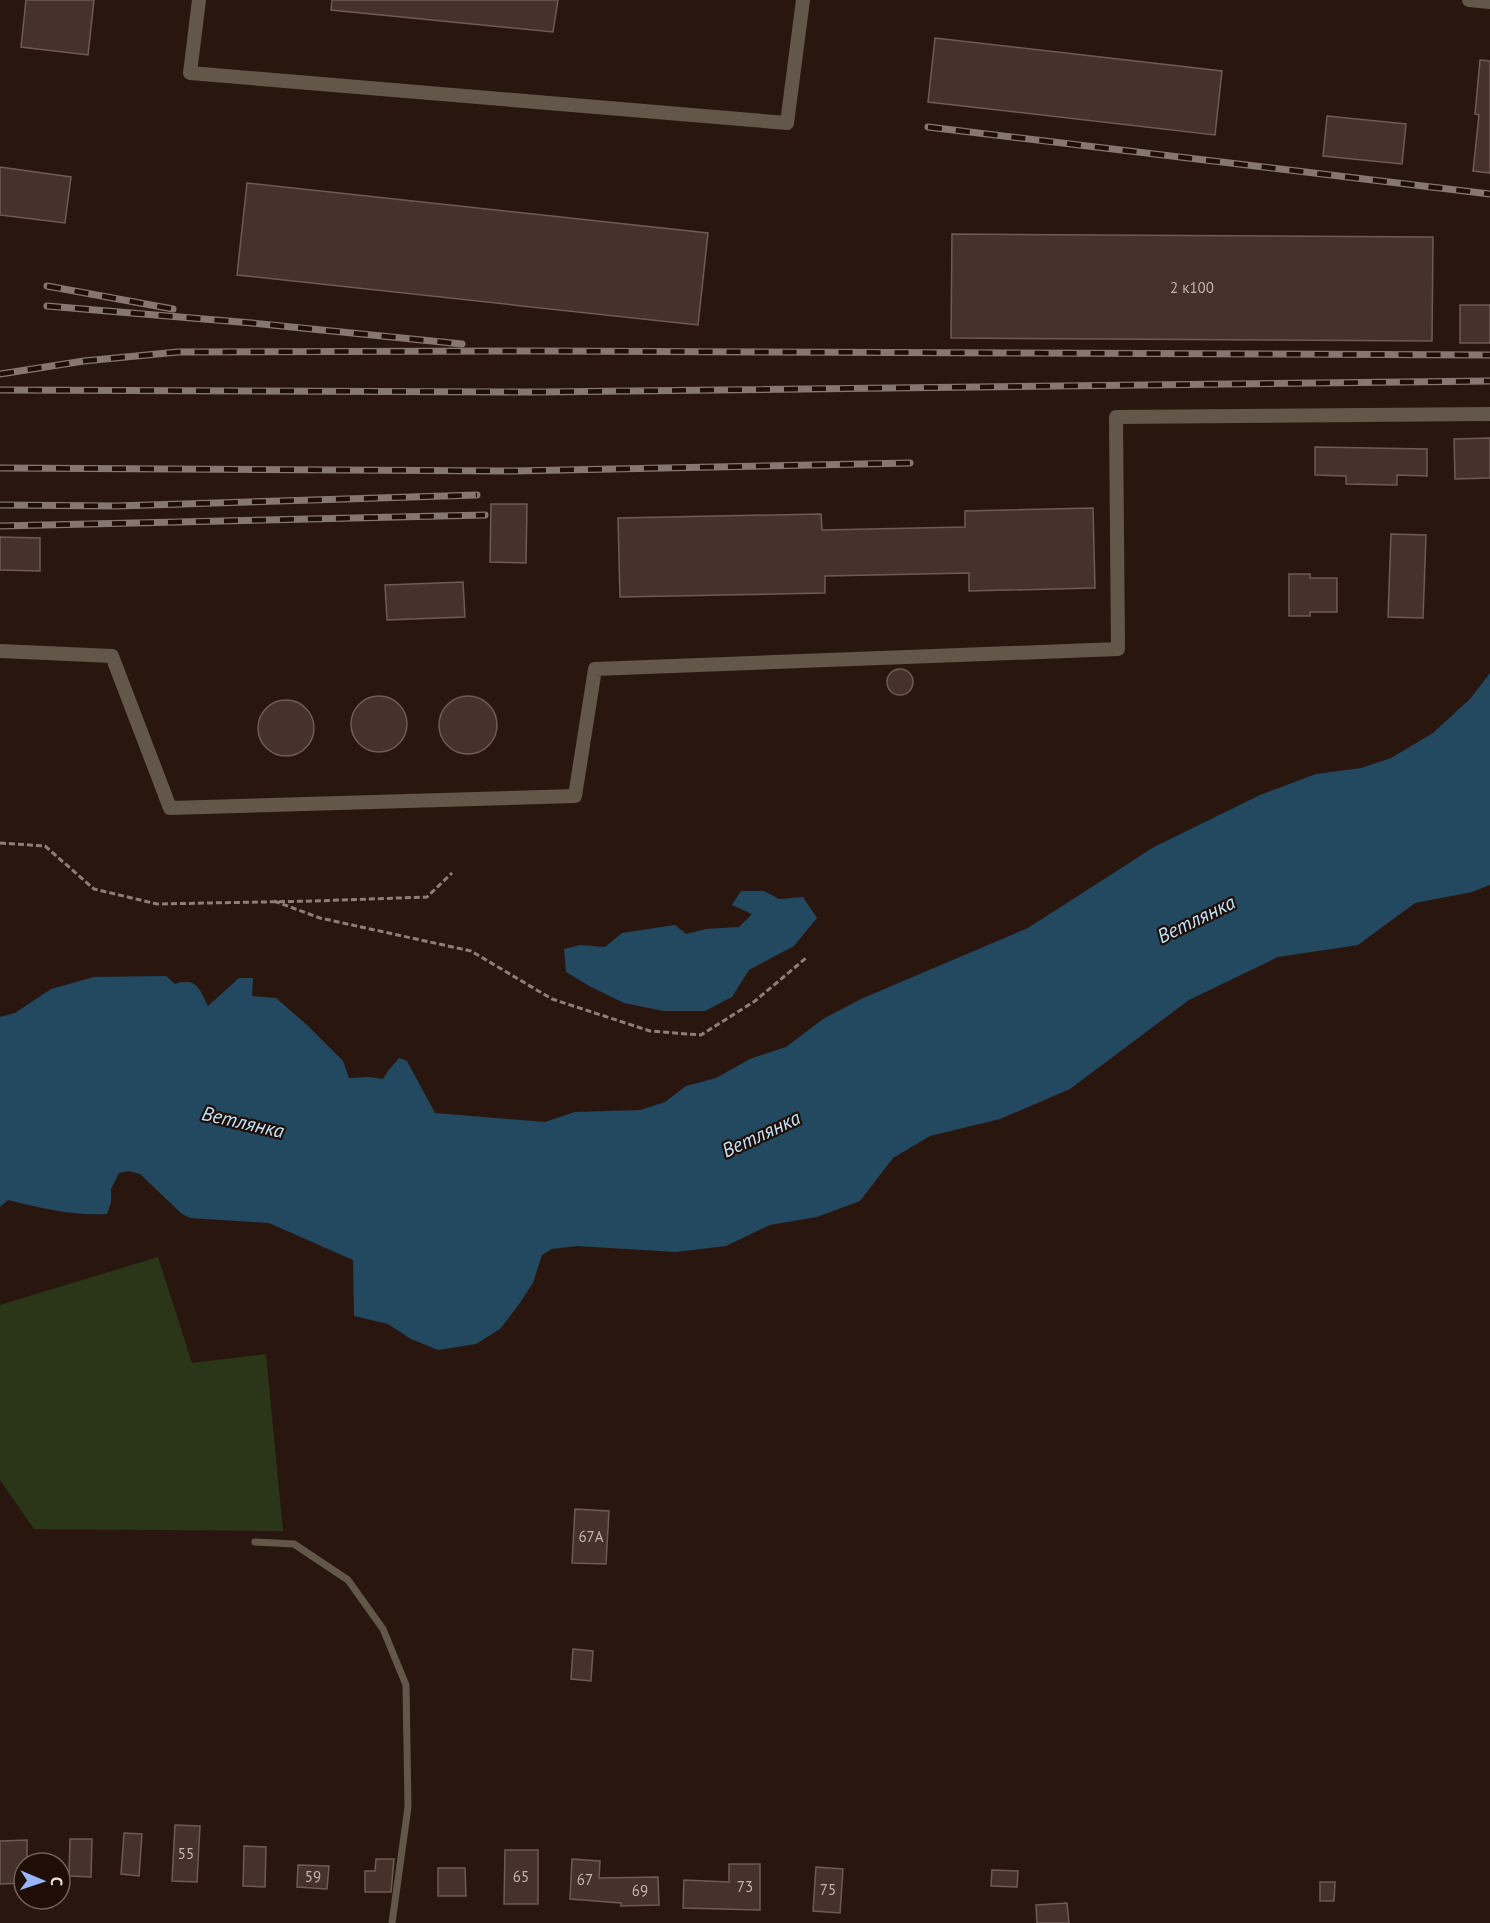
<svg xmlns="http://www.w3.org/2000/svg" width="1490" height="1923" viewBox="0 0 1490 1923" font-family="'PT Sans',sans-serif">
  <rect width="100%" height="100%" fill="#29170f"/>
  <path fill="#2b3618" d="M158 1257 192 1363 266 1354 283 1531 34 1529 0 1480V1305Z"/>
  <g fill="#234961">
    <path d="M1490 673V885L1472 892 1415 903 1358 945 1278 957 1189 1000 1070 1089 1000 1119 930 1136 893 1158 860 1201 817 1217 770 1225 726 1246 676 1252 577 1246 552 1249 542 1255 533 1283 517 1307 500 1329 476 1344 438 1350 411 1339 388 1324 354 1316 353 1260 269 1223 190 1218 182 1214 140 1174 129 1171 119 1173 111 1189V1202L107 1214C72 1216 41 1208 8 1200L0 1207V1017L15 1013 51 989 94 977 166 976 175 984C196 976 200 990 208 1006L239 978H253L252 996 276 998 307 1025 343 1061 349 1078 369 1077 383 1079 388 1071 399 1058 407 1061 435 1113 545 1122 575 1112 640 1110 665 1102 686 1086 716 1078 750 1059 786 1047 823 1019 861 999 1028 928 1154 847 1260 795 1316 774 1361 768 1391 758 1433 733 1470 699Z"/>
    <path d="M741 891H764L779 899 803 897 817 918 794 946 749 970 732 997 705 1011H664L624 1003 591 987 566 972 564 949 581 945 605 947 622 933 675 925 686 934 706 929 739 927 752 914 732 905Z"/>
  </g>
  <g fill="#46312b" stroke="#725a54" stroke-width="1.5">
    <path d="M26 0H94L88 55 21 47Z"/>
    <path d="M332 0H558L553 32 331 10Z"/>
    <path d="M935 38 1222 71 1215 135 928 102Z"/>
    <path d="M1480 60 1490 61V173L1473 171 1479 115 1475 114Z"/>
    <path d="M1327 116 1406 124 1402 164 1323 156Z"/>
    <path d="M0 167 71 177 65 223 0 215Z"/>
    <path d="M247 183 708 233 698 325 237 275Z"/>
    <path d="M952 234 1433 237 1432 341 951 338Z"/>
    <rect x="1460" y="305" width="30" height="38"/>
    <path d="M1490 438V478L1455 479 1454 439Z"/>
    <path d="M1315 447 1427 449V476L1397 475V485L1346 484V476L1315 475Z"/>
    <path d="M491 504H527L526 563 490 562Z"/>
    <path d="M1093 508 1095 588 969 591V573L825 576V593L620 597 618 518 821 514 822 530 965 527V511Z"/>
    <path d="M1391 534 1426 535 1423 618 1388 617Z"/>
    <path d="M0 537 40 538V571L0 570Z"/>
    <path d="M1289 574H1310V578H1337V612H1310V616H1289Z"/>
    <path d="M463 582 465 617 387 620 385 585Z"/>
    <circle cx="900" cy="682" r="13"/>
    <circle cx="379" cy="724" r="28"/>
    <circle cx="468" cy="725" r="29"/>
    <circle cx="286" cy="728" r="28"/>
    <path d="M575 1509 609 1511 606 1564 572 1563Z"/>
    <path d="M573 1649 593 1651 591 1681 571 1679Z"/>
    <path d="M175 1825 200 1826 197 1882 172 1881Z"/>
    <path d="M124 1833 142 1834 139 1876 121 1874Z"/>
    <path d="M70 1839H92L91 1877 69 1876Z"/>
    <path d="M27 1840V1863H24V1883L0 1884V1841Z"/>
    <path d="M244 1846 266 1847 265 1887 243 1886Z"/>
    <path d="M505 1850H538V1904H504Z"/>
    <path d="M376 1859H394L391 1892H365V1871H375Z"/>
    <path d="M572 1859 600 1861 599 1878 658 1877 659 1905 621 1906V1903L570 1899Z"/>
    <path d="M729 1864H760V1910L683 1908 684 1880 729 1882Z"/>
    <path d="M298 1865 329 1866 327 1889 297 1887Z"/>
    <path d="M816 1867 843 1869 840 1913 813 1911Z"/>
    <path d="M438 1868H465L466 1896H438Z"/>
    <path d="M992 1870 1018 1871 1017 1887 991 1886Z"/>
    <path d="M1320 1882H1335L1334 1901H1320Z"/>
    <path d="M1067 1903 1069 1923H1037L1036 1905Z"/>
  </g>
  <g fill="none" stroke-linecap="round" stroke-linejoin="round">
    <g stroke="#8e7e77" stroke-width="3" stroke-dasharray="6 3" stroke-linecap="butt">
      <path d="M0 843 45 846 94 889 157 904 314 901 427 897 452 873"/>
      <path d="M274 901 320 918 471 951 552 999 650 1031 701 1035 755 1001 806 958"/>
    </g>
    <path stroke="#625749" stroke-width="7" d="M255 1542 294 1544 348 1580 383 1629 406 1685 408 1807 392 1923"/>
    <g stroke="#625749" stroke-width="14">
      <path d="M199 0 190 73 787 123 803 0"/>
      <path d="M1469 0 1490 2"/>
      <path d="M0 651 112 656 170 808 575 796 595 669 1118 649 1116 417 1490 414"/>
    </g>
    <g stroke="#867770" stroke-width="7">
      <g id="rail">
        <path d="M928 127 1490 194"/>
        <path d="M47 286 173 309"/>
        <path d="M47 306 252 323 462 344"/>
        <path d="M0 374 84 361 178 352 543 351 1490 355"/>
        <path d="M0 390 540 392 1490 381"/>
        <path d="M0 468 513 471 910 463"/>
        <path d="M0 505 116 506 477 495"/>
        <path d="M0 526 485 515"/>
      </g>
    </g>
    <use href="#rail" stroke="#1f0e06" stroke-width="4.5" stroke-dasharray="14" stroke-linecap="butt"/>
  </g>
  <g text-anchor="middle" stroke-width="4.5" stroke-linejoin="round" paint-order="stroke">
    <g font-size="15" fill="#c4b5af">
      <text x="1192" y="293">2 к100</text>
      <text x="591" y="1542">67А</text>
      <text x="186" y="1859">55</text>
      <text x="313" y="1882">59</text>
      <text x="521" y="1882">65</text>
      <text x="585" y="1885">67</text>
      <text x="745" y="1892">73</text>
      <text x="828" y="1895">75</text>
      <text x="640" y="1896">69</text>
    </g>
    <g font-size="20" font-style="italic" fill="#bee4fe" stroke="#1f0e06">
      <text transform="translate(1196 919) rotate(-26)" y="7">Ветлянка</text>
      <text transform="translate(243 1122) rotate(13)" y="7">Ветлянка</text>
      <text transform="translate(761 1134) rotate(-25)" y="7">Ветлянка</text>
    </g>
  </g>
  <g transform="translate(42 1881) rotate(92)"><circle r="28" fill="#1f0e06" stroke="#72625b" stroke-width="1.5"/>
  <path d="M0-4.5L10 22L0 15L-10 22Z" fill="#99b5fd"/>
  <text y="-9" font-size="16" font-weight="bold" text-anchor="middle" fill="#eee1db">С</text>
  </g>
</svg>
